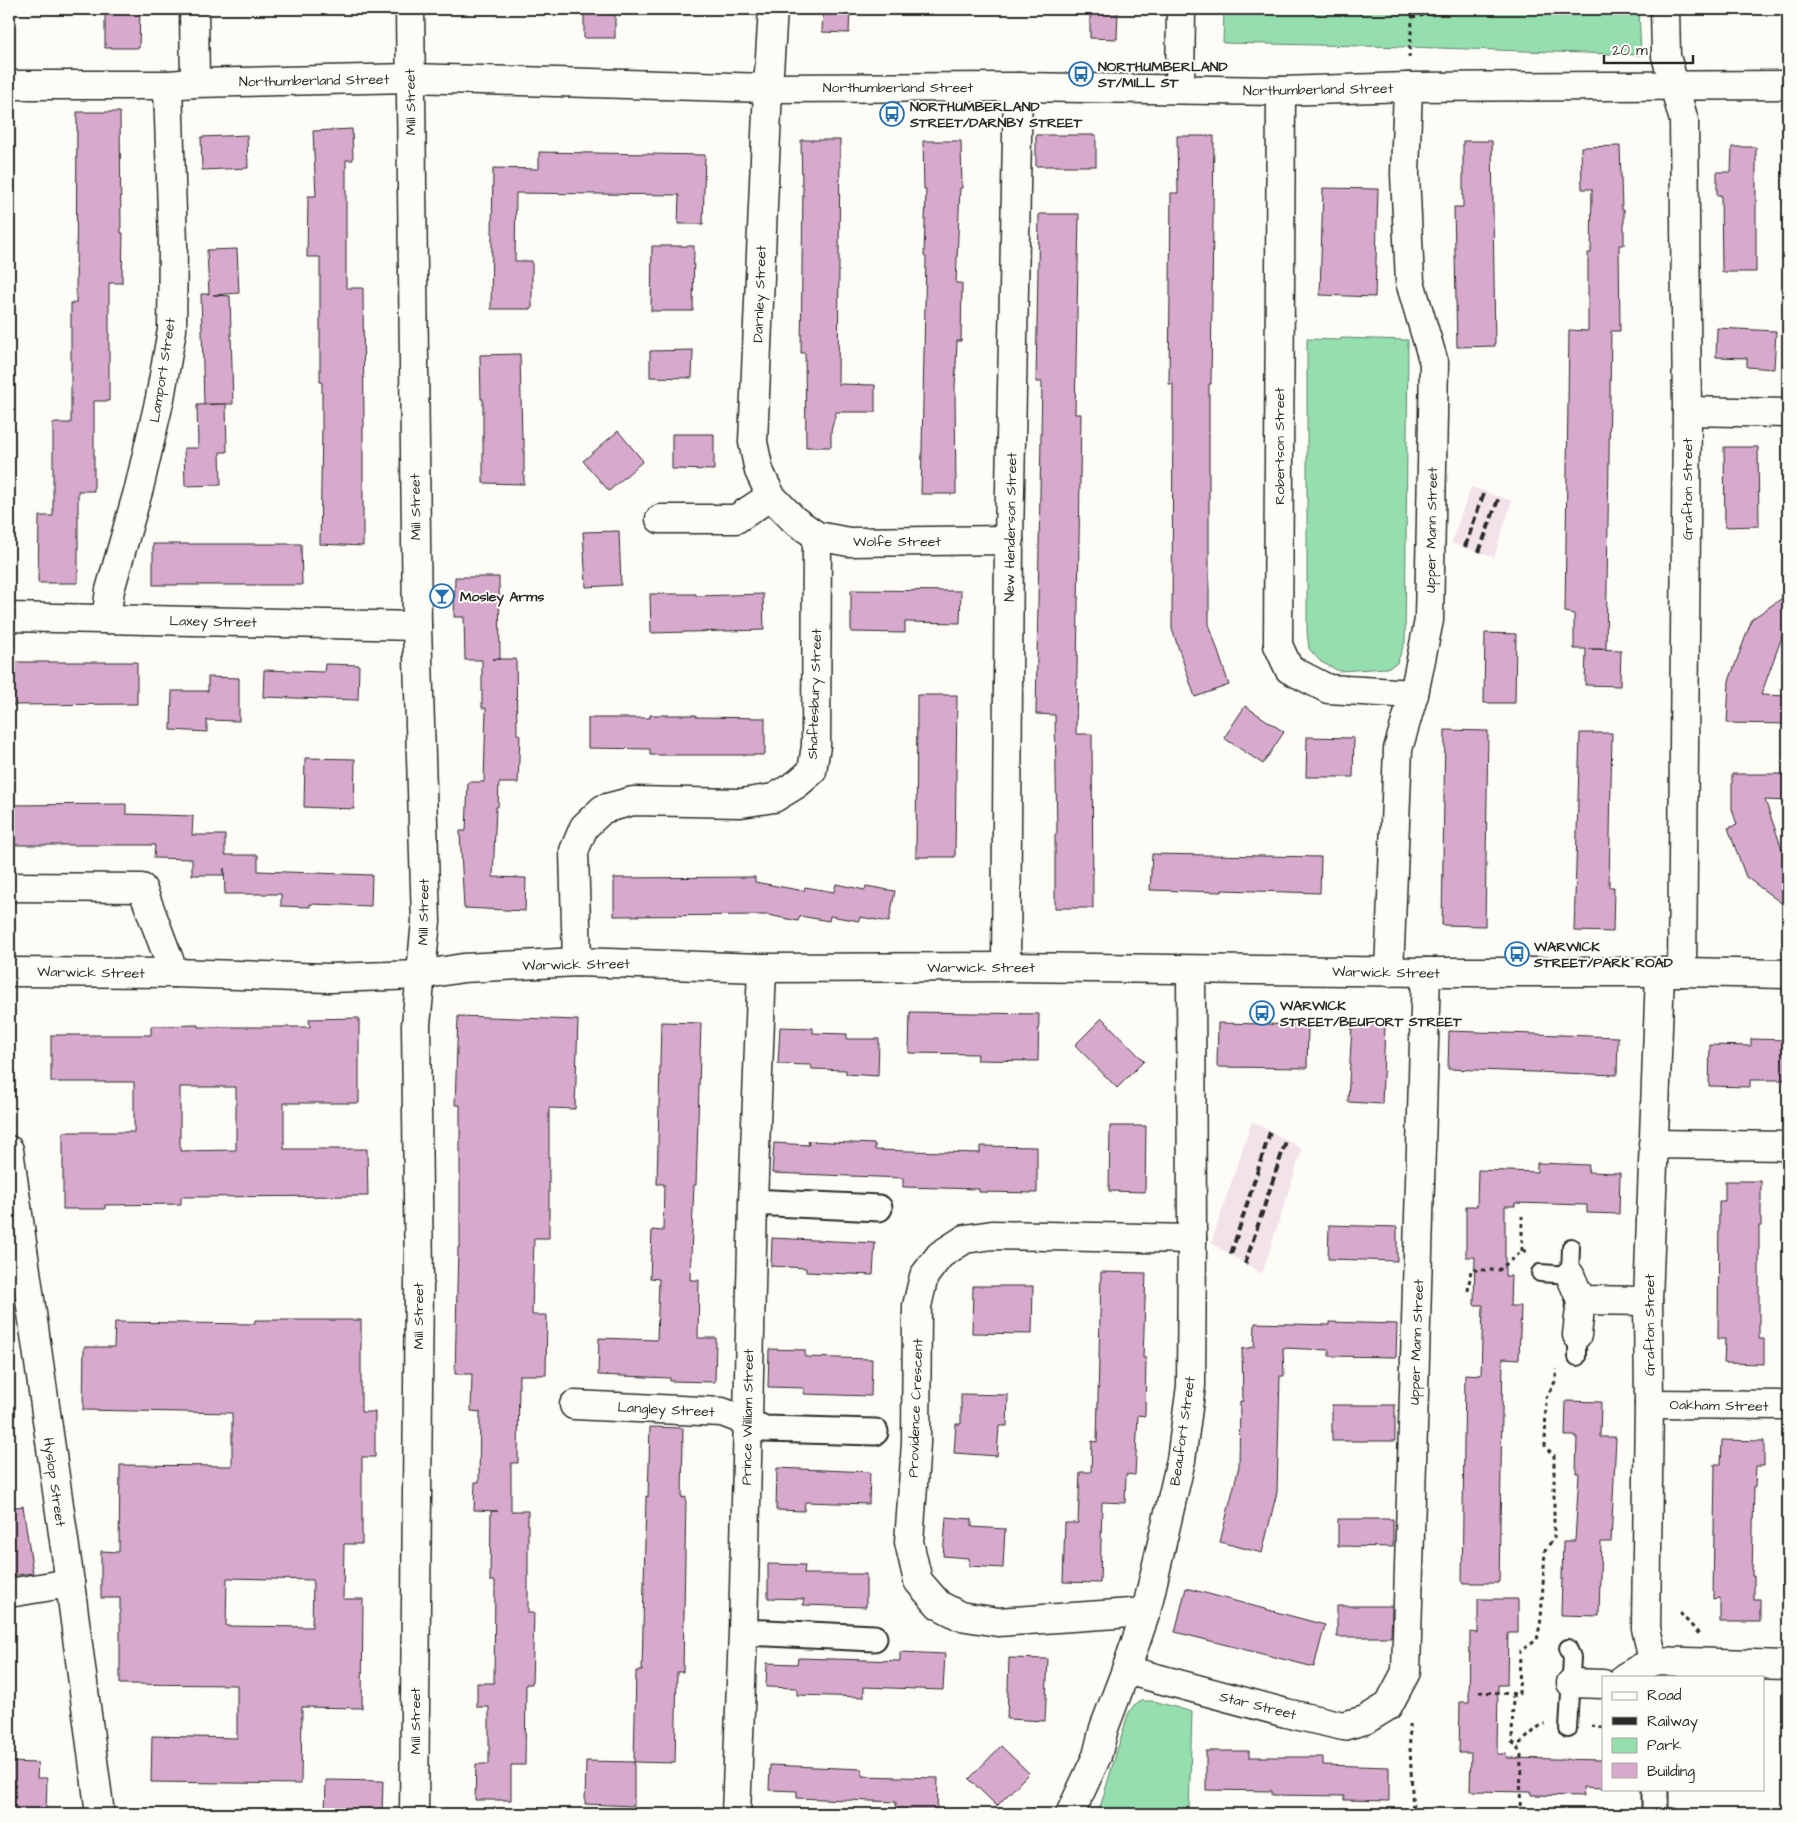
<svg xmlns="http://www.w3.org/2000/svg" width="1797" height="1823" viewBox="0 0 1797 1823" font-family="'Architects Daughter',sans-serif">
  <rect width="100%" height="100%" fill="#fdfcf7"/>
  <filter id="ink" filterUnits="userSpaceOnUse"><feTurbulence type="fractalNoise" baseFrequency=".02" numOctaves="2"/><feDisplacementMap in="SourceGraphic" scale="10" xChannelSelector="R" yChannelSelector="G"/><feConvolveMatrix kernelMatrix="1 2 1 2 8 2 1 2 1" color-interpolation-filters="sRGB"/></filter>
  <g filter="url(#ink)">
    <g fill="#f2e3ea">
      <path d="M1471 487 1512 501 1494 557 1451 543Z"/>
      <path d="M1252 1121 1302 1149 1262 1274 1211 1243Z"/>
    </g>
    <g fill="#95dead" stroke="#60846c">
      <path d="M1224 9H1639L1641 55 1409 47 1223 43Z"/>
      <path d="M1341 338 1408 340 1405 642 1397 663 1387 668 1339 671 1321 662 1309 649 1307 631V339L1341 340Z"/>
      <path d="M1142 1701H1154L1192 1712 1189 1814H1098L1128 1714 1134 1705Z"/>
    </g>
    <g fill="#d7a9cc" stroke="#2b2b2b" fill-rule="evenodd">
      <path d="M105 9H140L139 48H105Z"/>
      <rect x="584" y="9" width="31" height="29"/>
      <path d="M823 9H850L849 33 822 32Z"/>
      <path d="M1090 9H1118L1117 39 1090 38Z"/>
      <path d="M77 112H120L121 233H123L122 283H109V401H94V491H78V583H38L39 516H53V423H71V303H76Z"/>
      <path d="M352 129 353 160H346V288H363L364 427H363V546L320 544 322 427V382H320V257H307L308 196H316L313 131Z"/>
      <path d="M247 135 248 168 202 170 201 137Z"/>
      <rect x="1036" y="135" width="60" height="31"/>
      <path d="M1177 136H1214L1211 384H1209V624L1229 685 1195 697 1172 629 1173 384H1169L1171 193H1178Z"/>
      <path d="M801 140H840L838 384 875 385V412H836L831 431V447H806L805 353H801L803 186H802Z"/>
      <path d="M923 141H961L962 188H960L956 283H962L961 341H957L955 388 956 494H921L926 257 924 256 926 189H924Z"/>
      <path d="M1463 141H1492L1495 346 1457 347 1454 207H1463Z"/>
      <path d="M1620 146 1622 210H1624V245H1619L1620 331H1611L1606 649H1588L1621 650 1620 686 1585 685 1586 649H1574V614L1565 612 1569 330 1588 331V253H1591L1592 189H1582L1581 147Z"/>
      <path d="M1732 147H1756V272H1722L1721 195H1717V172H1731Z"/>
      <path d="M539 152 705 155 703 224H678L679 195 516 193 515 261H532V309H491L493 168 539 169Z"/>
      <path d="M1323 188 1378 189 1375 297 1320 295Z"/>
      <path d="M1039 214H1079L1075 414H1081L1076 734H1092L1093 908H1055V834H1057L1055 715 1036 714 1042 382H1036Z"/>
      <path d="M652 246H694L693 311H651Z"/>
      <path d="M237 249 239 293 213 295 230 296 233 404H204L201 294H209L207 250Z"/>
      <path d="M1717 328 1776 331 1774 369 1747 367V358L1716 357Z"/>
      <path d="M693 350 692 378 650 377V351Z"/>
      <path d="M520 354 522 439H524V484L483 483V399H481L480 355Z"/>
      <path d="M226 404 227 452H220L221 485 185 486 184 448H198L197 405Z"/>
      <path d="M618 431 643 461 609 491 583 461Z"/>
      <path d="M672 434H714V470L672 469Z"/>
      <path d="M1724 447H1758L1759 526 1725 527Z"/>
      <path d="M619 531 621 585 586 587 583 532Z"/>
      <path d="M153 544H301L302 585H153Z"/>
      <path d="M455 577H499L500 659H492H516L517 734 520 735 518 783H499L498 807H496L493 877 526 878 525 911 464 908 460 831H466L468 782H484L486 708H482V660H465L464 617H454Z"/>
      <path d="M851 590 961 591 960 623 905 622V633L851 632Z"/>
      <path d="M650 594H696V596L763 594 764 630 651 633Z"/>
      <path d="M1788 594V620L1761 695 1788 696V724L1727 723 1729 681 1752 619Z"/>
      <path d="M1485 633 1516 634 1515 703H1484Z"/>
      <path d="M9 662H137V704L9 705Z"/>
      <path d="M325 664 359 665 358 700 263 697 264 670 324 672Z"/>
      <path d="M208 677 239 678V721L207 720V732L171 730 172 691H208Z"/>
      <path d="M917 695H957L955 857H916Z"/>
      <path d="M1245 706 1284 732 1263 764 1224 738Z"/>
      <path d="M650 715H696V717L765 718V755H650V749L588 748V718H650Z"/>
      <path d="M1445 730 1488 731 1485 926 1442 925Z"/>
      <path d="M1580 733H1612L1609 887H1614L1613 932 1574 931Z"/>
      <path d="M1307 737 1354 738 1353 777H1306Z"/>
      <path d="M305 758 355 759 354 809 304 807Z"/>
      <path d="M1732 774H1788V801L1765 800 1782 849 1788 854V908L1746 877 1728 828 1737 825 1732 809Z"/>
      <path d="M126 804V814L193 816 192 835H225V855H258V871L372 875 371 906 310 904V907L281 906V894H225L224 868V875H192V859L154 858 155 845H9V805Z"/>
      <path d="M1152 854 1321 857 1320 893 1222 890V892L1150 890Z"/>
      <path d="M755 877V882L804 891 805 887 834 892 836 884 865 890 866 886 895 891 889 922 860 917 859 921 830 916 829 921 800 916 798 921 768 915 614 916V878Z"/>
      <path d="M910 1012 1039 1014 1038 1061 977 1060 978 1054 909 1053Z"/>
      <path d="M458 1016 578 1020 575 1109 549 1108V1238H534L532 1315H547L546 1375H519L518 1463H511V1511H528V1613H534L532 1684H526L525 1765H511V1800H475L476 1764H489V1707H477V1683H494L495 1581H490L491 1511H498L474 1510 475 1482H479L480 1412 471 1411 472 1374H455L458 1247H460V1105H455Z"/>
      <path d="M359 1018V1103H284V1149H367L368 1196 181 1197V1204L105 1205V1209H63V1132H134V1082H51V1035H151V1026L198 1025V1027H310L309 1019ZM180 1087H236V1150L180 1151Z"/>
      <path d="M1102 1018 1144 1061 1117 1088 1075 1045Z"/>
      <path d="M661 1022 701 1023 696 1185H694L690 1280H699L698 1338H716L715 1382 670 1381V1378L598 1375 599 1338 657 1340 659 1279 650 1278 652 1230 663 1231 664 1184H657Z"/>
      <path d="M1218 1023 1308 1025 1307 1068 1217 1067Z"/>
      <path d="M1352 1023 1385 1025 1382 1104 1348 1102Z"/>
      <path d="M780 1027 813 1028V1033L847 1034V1039H879L878 1076 846 1074V1070L812 1069 811 1065 778 1064Z"/>
      <path d="M1449 1031 1618 1037 1617 1075 1448 1069Z"/>
      <path d="M1751 1039 1788 1040V1080H1750V1087L1709 1086 1710 1045 1751 1046Z"/>
      <path d="M1110 1126H1146L1145 1192 1109 1191Z"/>
      <path d="M808 1141 875 1144V1150L980 1153V1146L1037 1147V1193L979 1192V1189L903 1187V1178L772 1173 774 1143 809 1145Z"/>
      <path d="M1537 1163 1589 1165 1588 1172 1620 1173 1619 1214 1587 1213V1205L1515 1203V1206H1505V1276H1511L1510 1306H1521L1519 1359 1503 1358 1499 1583H1462L1465 1374 1481 1375 1483 1305H1474L1475 1257H1466V1206H1477L1478 1170 1537 1172Z"/>
      <path d="M1725 1181H1761V1226H1759V1339H1764V1364L1724 1363 1725 1339H1718L1719 1201H1725Z"/>
      <path d="M1329 1225 1397 1227V1261L1328 1259Z"/>
      <path d="M772 1238 875 1243 873 1275 806 1272V1268L771 1266Z"/>
      <path d="M1101 1272 1146 1273 1143 1358H1146L1145 1416 1138 1415 1135 1475 1126 1474 1125 1503 1102 1502 1100 1583 1063 1582 1065 1523H1078L1080 1472H1091L1092 1441 1097 1442Z"/>
      <path d="M973 1286H1033L1032 1334 972 1333Z"/>
      <path d="M255 1320H361V1412H375V1457H362V1544H344L343 1599H363L362 1708 302 1707 301 1784 151 1782 152 1736 237 1738V1685L120 1684V1598H101V1551L119 1552 120 1465 232 1466V1413L83 1410 84 1347H114L115 1322 255 1324ZM227 1578 313 1580 312 1627 226 1626Z"/>
      <path d="M1329 1322 1397 1324 1396 1357 1329 1356V1350L1283 1348 1284 1376H1280L1277 1492 1262 1553 1220 1542 1239 1466 1240 1401H1243L1242 1349 1254 1347 1255 1323 1329 1325Z"/>
      <path d="M769 1349 805 1350V1357L872 1359 871 1396 804 1394V1388L768 1387Z"/>
      <path d="M961 1394 1008 1395 1007 1426H999L997 1456 954 1453 956 1424H961Z"/>
      <path d="M1566 1401 1601 1402 1600 1437H1616L1611 1542H1601L1599 1616 1561 1615 1563 1541H1575L1579 1473H1576L1577 1436H1565Z"/>
      <rect x="1332" y="1405" width="63" height="36"/>
      <path d="M650 1427 683 1428 682 1498 686 1497 683 1672H677L675 1763 634 1762 636 1671H642L646 1496 648 1497Z"/>
      <path d="M1722 1440 1764 1441V1466H1756L1755 1486H1754L1752 1576H1754V1599H1760V1622H1720V1598L1713 1599 1715 1464H1721Z"/>
      <path d="M777 1468 870 1472 869 1504 805 1502 804 1511 776 1510Z"/>
      <path d="M23 1506 33 1573 9 1576V1508Z"/>
      <path d="M946 1517 972 1519V1527L1005 1529 1003 1568 969 1566V1558L943 1556Z"/>
      <path d="M1338 1519H1393V1547L1338 1546Z"/>
      <path d="M768 1564 805 1565 804 1574H866V1607L803 1605 804 1599 768 1598Z"/>
      <path d="M1186 1588 1325 1625 1314 1667 1175 1632Z"/>
      <path d="M1478 1599H1518V1633H1508L1507 1685H1498L1497 1754H1506V1758L1603 1760V1788L1583 1787 1584 1796 1531 1795V1792L1470 1791 1471 1753H1459L1460 1702H1469L1470 1632 1478 1633Z"/>
      <path d="M1337 1606H1392L1391 1637H1337Z"/>
      <path d="M900 1652 945 1654 943 1690 864 1687V1697L797 1695V1688L766 1687 767 1663 797 1664 798 1658 900 1661Z"/>
      <path d="M1009 1658 1048 1659 1045 1721 1007 1719Z"/>
      <path d="M1001 1746 1029 1773 997 1806 969 1779Z"/>
      <path d="M1206 1751H1249V1757H1323V1765L1389 1767V1801L1344 1800V1796L1272 1795V1791L1206 1790Z"/>
      <path d="M586 1761 634 1762V1806L585 1804Z"/>
      <path d="M9 1762 38 1763 37 1778H47L46 1814 9 1813Z"/>
      <path d="M770 1765 862 1769V1776L938 1778 937 1814H895L896 1802 797 1798V1791L769 1790Z"/>
      <path d="M326 1780 383 1781 382 1814H325Z"/>
    </g>
    <g fill="none" stroke-linecap="round" stroke-linejoin="round">
      <g stroke="#2b2b2b" stroke-width="20">
        <g id="service">
          <path d="M1540 1273 1570 1275 1571 1247"/>
          <path d="M1577 1357V1335"/>
          <path d="M1568 1729 1572 1657 1568 1648"/>
        </g>
      </g>
      <g stroke="#2b2b2b" stroke-width="29">
        <g id="pedestrian">
          <path d="M753 1202 879 1208"/>
          <path d="M746 1421 765 1429 875 1432"/>
          <path d="M743 1632 874 1638"/>
          <path d="M1655 1789V1814"/>
        </g>
      </g>
      <g stroke="#2b2b2b" stroke-width="31">
        <g id="minor">
          <path d="M194 9 195 83"/>
          <path d="M410 9 417 626 426 921 416 1025 419 1281 414 1814"/>
          <path d="M773 9 768 88 753 442 759 471 771 496 794 520 817 536 849 542 1009 540"/>
          <path d="M1665 9 1666 56 1684 121 1687 411 1682 972"/>
          <path d="M9 85H168L195 83 410 78 768 88 1018 87 1281 91 1408 87 1788 85"/>
          <path d="M1180 89 1181 9"/>
          <path d="M1281 91 1278 645 1289 669 1328 689 1414 694"/>
          <path d="M1687 411 1788 413"/>
          <path d="M660 519H736L771 496"/>
          <path d="M9 617 417 626"/>
          <path d="M106 619 110 590 139 488 160 398 172 330 173 245 168 85"/>
          <path d="M9 887 142 888 174 973"/>
          <path d="M577 962 574 851 584 827 603 809 633 801 741 803 774 798 797 784 812 771 816 746 817 536"/>
          <path d="M1006 967 1009 540 1018 87"/>
          <path d="M9 972 174 973 329 978 420 975 463 968 577 962 762 968 1006 967 1426 972H1682L1788 974"/>
          <path d="M1389 972 1398 749 1414 694 1429 620 1434 363 1410 282 1405 174 1408 87"/>
          <path d="M1653 1144 1788 1146"/>
          <path d="M9 1150 70 1583 100 1814"/>
          <path d="M1570 1275 1581 1300 1577 1335"/>
          <path d="M1581 1300 1648 1301"/>
          <path d="M1649 1404 1788 1405"/>
          <path d="M574 1405 722 1412 746 1421"/>
          <path d="M9 1593 70 1583"/>
          <path d="M1146 1612 998 1622 960 1616 939 1605 918 1581 909 1542 916 1443 917 1306 924 1276 940 1255 965 1239 992 1235 1192 1239"/>
          <path d="M1653 1661 1646 1628 1649 1404 1648 1301 1660 973"/>
          <path d="M1653 1661 1788 1665"/>
          <path d="M1126 1670 1286 1713 1343 1726 1365 1720 1388 1706 1406 1672 1426 972"/>
          <path d="M1625 1677 1653 1661"/>
          <path d="M1571 1683 1603 1684"/>
          <path d="M736 1814 743 1632 753 1202 762 968"/>
          <path d="M1070 1814 1097 1756 1104 1728 1126 1670 1146 1612 1181 1460 1191 1386 1192 1239 1191 970"/>
        </g>
      </g>
      <g stroke="#2b2b2b" stroke-width="3" stroke-dasharray="4 4" stroke-linecap="butt">
        <path d="M1412 17 1470 9"/>
        <path d="M1409 58 1413 9"/>
        <path d="M1522 1251V1216"/>
        <path d="M1468 1291 1471 1270H1499L1522 1251H1531"/>
        <path d="M1680 1613 1699 1634"/>
        <path d="M1479 1692 1519 1694 1520 1651 1537 1640 1541 1619 1545 1550 1554 1538V1455L1545 1447 1546 1398 1556 1380V1369"/>
        <path d="M1513 1694 1512 1742 1517 1746"/>
        <path d="M1409 1724 1413 1814"/>
        <path d="M1591 1726 1603 1727"/>
        <path d="M1520 1814 1521 1755 1517 1746 1542 1724H1545"/>
      </g>
      <use href="#service" stroke="#fdfcf7" stroke-width="16"/>
      <use href="#pedestrian" stroke="#fdfcf7" stroke-width="25"/>
      <use href="#minor" stroke="#fdfcf7" stroke-width="28"/>
      <g stroke="#2b2b2b" stroke-width="4" stroke-dasharray="8 4" stroke-linecap="butt">
        <path d="M1465 547 1484 492"/>
        <path d="M1479 552 1499 497"/>
        <path d="M1231 1254 1270 1132"/>
        <path d="M1245 1264 1286 1141"/>
      </g>
    </g>
  </g>
  <defs>
    <g id="bus-ring" transform="scale(1.25)"><circle r="9.5" fill="#fdfcf7" stroke="#1f6fb2" stroke-width="1.5"/><path d="M-5-6H5V4H4V6H2V4H-2V6H-4V4H-5ZM-3.5-4V0h7V-4ZM-3.5 1.2v1.5H-2V1.2ZM2 1.2v1.5H3.5V1.2Z" fill="#1f6fb2"/></g>
    <g id="bar-ring" transform="scale(1.25)"><circle r="9.5" fill="#fdfcf7" stroke="#1f6fb2" stroke-width="1.5"/><path d="M-6-5H6L.8 .8V4.5H3.5V6h-7V4.5H-.8V.8Z" fill="#1f6fb2"/></g>
  </defs>
  <g fill-rule="evenodd">
    <use href="#bus-ring" x="1081" y="74"/>
    <use href="#bus-ring" x="892" y="114"/>
    <use href="#bar-ring" x="442" y="596"/>
    <use href="#bus-ring" x="1517" y="954"/>
    <use href="#bus-ring" x="1262" y="1013"/>
  </g>
  <g text-anchor="middle" stroke-width="4" stroke-linejoin="round" paint-order="stroke">
    <g font-size="14" font-weight="bold" fill="#2b2b2b" stroke="#fdfcf7" text-anchor="start">
      <text x="1098" y="71">NORTHUMBERLAND<tspan x="1098" dy="16">ST/MILL ST</tspan></text>
      <text x="910" y="111">NORTHUMBERLAND<tspan x="910" dy="16">STREET/DARNBY STREET</tspan></text>
      <text x="460" y="601">Mosley Arms</text>
      <text x="1534" y="951">WARWICK<tspan x="1534" dy="16">STREET/PARK ROAD</tspan></text>
      <text x="1280" y="1010">WARWICK<tspan x="1280" dy="16">STREET/BEUFORT STREET</tspan></text>
    </g>
    <g font-size="14" fill="#2b2b2b" stroke="#fdfcf7">
      <text transform="translate(314 80) rotate(-1)" y="5">Northumberland Street</text>
      <text x="898" y="92">Northumberland Street</text>
      <text transform="translate(1318 89) rotate(-1)" y="5">Northumberland Street</text>
      <text transform="translate(410 102) rotate(-91)" y="5">Mill Street</text>
      <text transform="translate(759 294) rotate(-88)" y="5">Darnley Street</text>
      <text transform="translate(162 370) rotate(-81)" y="5">Lamport Street</text>
      <text transform="translate(1279 446) rotate(-90)" y="5">Robertson Street</text>
      <text transform="translate(1687 489) rotate(-90)" y="5">Grafton Street</text>
      <text transform="translate(415 507) rotate(-91)" y="5">Mill Street</text>
      <text transform="translate(1010 527) rotate(-89)" y="5">New Henderson Street</text>
      <text transform="translate(1431 530) rotate(-89)" y="5">Upper Mann Street</text>
      <text x="897" y="546">Wolfe Street</text>
      <text transform="translate(213 621) rotate(1)" y="5">Laxey Street</text>
      <text transform="translate(814 694) rotate(-88)" y="5">Shaftesbury Street</text>
      <text transform="translate(423 912) rotate(-89)" y="5">Mill Street</text>
      <text transform="translate(576 964) rotate(-1)" y="5">Warwick Street</text>
      <text x="981" y="972">Warwick Street</text>
      <text transform="translate(91 972) rotate(1)" y="5">Warwick Street</text>
      <text transform="translate(1386 972) rotate(1)" y="5">Warwick Street</text>
      <text transform="translate(418 1316) rotate(-90)" y="5">Mill Street</text>
      <text transform="translate(1649 1325) rotate(-90)" y="5">Grafton Street</text>
      <text transform="translate(1416 1342) rotate(-88)" y="5">Upper Mann Street</text>
      <text transform="translate(1719 1405) rotate(1)" y="5">Oakham Street</text>
      <text transform="translate(915 1408) rotate(-88)" y="5">Providence Crescent</text>
      <text transform="translate(666 1409) rotate(3)" y="5">Langley Street</text>
      <text transform="translate(747 1417) rotate(-89)" y="5">Prince William Street</text>
      <text transform="translate(1182 1431) rotate(-82)" y="5">Beaufort Street</text>
      <text transform="translate(55 1482) rotate(82)" y="5">Hyslop Street</text>
      <text transform="translate(1258 1705) rotate(14)" y="5">Star Street</text>
      <text transform="translate(415 1721) rotate(-90)" y="5">Mill Street</text>
    </g>
  </g>
  <rect width="1797" height="1823" fill="none" stroke="#fdfcf7" stroke-width="30"/>
  <rect x="15" y="15" width="1767" height="1793" fill="none" stroke="#2b2b2b" stroke-width="2" filter="url(#ink)"/>
  <rect x="1602" y="1676" width="162" height="115" fill="#fdfcf7" stroke="#a9a8a5"/>
  <rect x="1612" y="1692" width="25" height="8" fill="#fdfcf7" stroke="#a9a8a5"/>
  <text x="1647" y="1700" font-size="15" fill="#2b2b2b">Road</text>
  <rect x="1612" y="1717" width="25" height="8" fill="#2b2b2b" stroke="#a9a8a5"/>
  <text x="1647" y="1726" font-size="15" fill="#2b2b2b">Railway</text>
  <rect x="1612" y="1738" width="25" height="15" fill="#95dead" stroke="#a9a8a5"/>
  <text x="1647" y="1750" font-size="15" fill="#2b2b2b">Park</text>
  <rect x="1612" y="1763" width="25" height="15" fill="#d7a9cc" stroke="#a9a8a5"/>
  <text x="1647" y="1776" font-size="15" fill="#2b2b2b">Building</text>
  <path d="M1604 55v8h89v-8" fill="none" stroke="#2b2b2b" stroke-width="2.5"/>
  <text x="1612" y="55" font-size="15" fill="#2b2b2b" stroke="#fdfcf7" stroke-width="4" paint-order="stroke">20 m</text>
</svg>
